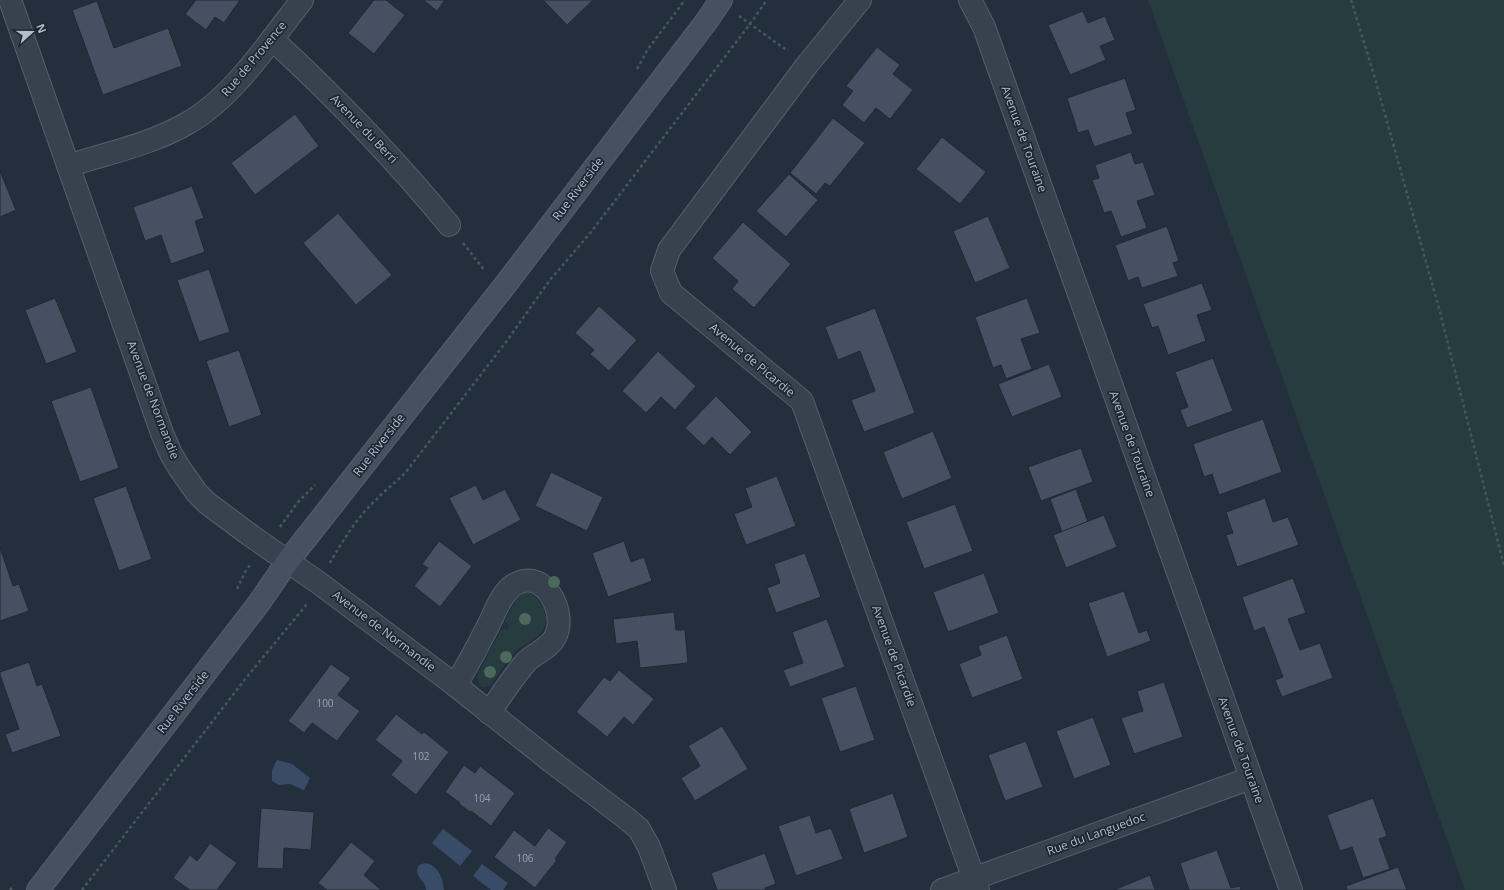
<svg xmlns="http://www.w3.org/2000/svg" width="1504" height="890" viewBox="0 0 1504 890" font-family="'Open Sans',sans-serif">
  <rect width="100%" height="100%" fill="#242f3e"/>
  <g fill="#263c3f">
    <path d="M1148 0H1504V890H1465Z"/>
    <path d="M525 592C541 595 552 618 542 632 535 640 525 643 517 650 507 660 499 674 491 685 482 691 476 683 478 674L502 628 508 630 509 625 505 621 517 598Z"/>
  </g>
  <g fill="#394c67">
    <path d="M277 760 292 764 310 778 304 790 290 784 279 785 272 781V770Z"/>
    <path d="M443 829 472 851 460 866 432 843Z"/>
    <path d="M425 863C438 865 443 878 444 890H426C426 879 412 877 419 865Z"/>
    <path d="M482 864 508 883 503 890H491L473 876Z"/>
  </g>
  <g fill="#455162" stroke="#1f2835">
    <path d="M196 0H240L224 23 215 17 206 30 185 14Z"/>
    <path d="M374 0H386L405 15 374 54 348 33Z"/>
    <path d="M423 0H445L437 11Z"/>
    <path d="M543 0H593L567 25Z"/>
    <path d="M97 1 114 48 168 28 182 66 103 95 72 10Z"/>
    <path d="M1083 11 1088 23 1105 16 1115 40 1100 46 1106 60 1070 75 1048 25Z"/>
    <path d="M877 47 900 65 893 74 913 90 890 119 876 108 864 123 842 105 853 91 846 86Z"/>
    <path d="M1125 78 1136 110 1126 113 1133 134 1094 147 1088 130 1078 133 1067 98Z"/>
    <path d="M295 114 319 146 255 195 231 163Z"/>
    <path d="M833 118 865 143 830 186 825 183 816 194 790 173Z"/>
    <path d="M942 137 986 172 960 204 916 169Z"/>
    <path d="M1131 152 1135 164 1143 162 1155 195 1137 201 1147 228 1121 237 1111 211 1104 213 1092 180 1099 178 1095 165Z"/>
    <path d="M0 171 16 210 0 217Z"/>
    <path d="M789 174 818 200 786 237 756 211Z"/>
    <path d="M192 186 204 218 195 221 205 252 171 264 161 235 145 241 133 207Z"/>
    <path d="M338 213 392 275 356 305 303 243Z"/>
    <path d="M988 216 1010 268 975 283 953 231Z"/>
    <path d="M743 222 791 264 754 308 732 289 738 281 712 258Z"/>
    <path d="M1167 226 1179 261 1173 263 1178 276 1142 288 1138 277 1128 281 1115 245Z"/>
    <path d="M209 269 230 332 199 342 177 280Z"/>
    <path d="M1202 283 1212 310 1197 315 1206 341 1168 355 1158 326 1152 328 1143 304Z"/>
    <path d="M55 298 77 352 46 364 25 310Z"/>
    <path d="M1027 298 1040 333 1021 339 1032 369 1006 379 1001 365 993 368 975 317Z"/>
    <path d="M599 306 637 340 609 371 590 354 594 350 575 333Z"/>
    <path d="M875 308 915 413 864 432 851 400 875 391 860 351 838 360 825 327Z"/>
    <path d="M239 350 262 415 229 427 206 361Z"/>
    <path d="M658 351 696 386 675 410 661 397 646 413 622 391Z"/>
    <path d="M1213 358 1233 411 1187 428 1180 410 1188 407 1175 372Z"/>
    <path d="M1049 364 1062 397 1012 417 998 384Z"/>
    <path d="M91 387 119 468 80 482 51 401Z"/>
    <path d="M716 396 752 432 730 455 712 437 704 446 685 428Z"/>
    <path d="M1263 419 1282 472 1219 495 1212 474 1204 477 1193 444Z"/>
    <path d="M933 431 952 478 902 499 883 452Z"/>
    <path d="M1081 448 1093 482 1041 501 1028 467Z"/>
    <path d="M551 472 603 497 587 531 535 506Z"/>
    <path d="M777 476 796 526 746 545 734 514 752 507 745 488Z"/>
    <path d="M476 485 483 500 505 489 521 520 473 545 449 498Z"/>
    <path d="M126 486 152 559 119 571 93 498Z"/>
    <path d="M1076 489 1088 522 1062 532 1050 499Z"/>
    <path d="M1265 498 1273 522 1288 517 1299 545 1237 567 1226 535 1233 533 1226 512Z"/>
    <path d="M955 504 973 551 924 569 906 522Z"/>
    <path d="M1104 515 1117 547 1066 568 1053 535Z"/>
    <path d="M439 541 472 566 440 607 414 586 428 568 422 564Z"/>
    <path d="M624 541 631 562 644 557 652 581 608 597 592 553Z"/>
    <path d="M0 547 13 586 19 584 29 611 0 621Z"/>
    <path d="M805 553 821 597 776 613 767 588 780 583 774 564Z"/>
    <path d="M984 573 999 613 948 632 933 592Z"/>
    <path d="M1293 578 1306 613 1288 619 1300 650 1320 643 1333 678 1282 697 1275 680 1283 677 1264 627 1254 631 1242 597Z"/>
    <path d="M1124 591 1139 633 1147 630 1151 641 1107 657 1088 603Z"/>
    <path d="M674 612 676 630H685L688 663 640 668 637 641 616 644 613 619Z"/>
    <path d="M827 619 845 667 790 687 783 670 803 663 792 632Z"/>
    <path d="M1007 635 1023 679 972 698 959 664 981 655 978 646Z"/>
    <path d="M29 662 37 686 42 684 61 736 12 753 5 734 19 729 0 675V672Z"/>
    <path d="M331 664 351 678 338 695 360 711 337 741 312 723 304 733 288 721Z"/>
    <path d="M619 670 654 699 633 725 624 717 607 737 576 712 604 677 610 681Z"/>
    <path d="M1164 682 1183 737 1134 754 1121 718 1143 711 1137 691Z"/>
    <path d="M856 686 875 740 840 752 821 698Z"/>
    <path d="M396 714 422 734 424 732 449 752 416 795 391 775 402 761 375 740Z"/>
    <path d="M1093 717 1111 765 1074 779 1056 731Z"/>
    <path d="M722 726 748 769 695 801 681 778 700 766 688 746Z"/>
    <path d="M1026 741 1043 787 1005 801 988 755Z"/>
    <path d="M464 765 475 773 480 766 515 793 491 826 471 811 470 812 459 804 460 803 445 792Z"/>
    <path d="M893 793 908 837 864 853 849 809Z"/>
    <path d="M1373 798 1387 836 1379 839 1390 869 1363 878 1352 847 1340 851 1327 815Z"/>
    <path d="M261 808 314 812 311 850 284 848 283 869 257 868Z"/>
    <path d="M810 815 816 833 831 828 843 859 796 876 778 826Z"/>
    <path d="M548 828 567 842 555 859 557 860 535 888 494 857 514 830 535 846Z"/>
    <path d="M351 842 375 861 364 875 381 890H327L318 883Z"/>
    <path d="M210 843 237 863 217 890H190L173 878 190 855 197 861Z"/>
    <path d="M1217 850 1231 888 1240 886 1241 890H1189L1180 863Z"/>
    <path d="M765 853 776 884 765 888 766 890H717L711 873Z"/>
    <path d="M1398 867 1407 890H1347L1346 886Z"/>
    <path d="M1150 875 1155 890H1114Z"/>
  </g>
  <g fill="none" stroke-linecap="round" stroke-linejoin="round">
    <g stroke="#565f6c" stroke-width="24">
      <g id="street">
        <path d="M10 0 162 433 171 454 180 469 197 493 207 503 250 535 319 583 455 685 552 762 626 818 639 829 649 847 665 890"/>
        <path d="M860 0 807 65 669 250 662 271 671 293 802 401 978 890"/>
        <path d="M970 0 984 27 1291 890"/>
        <path d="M272 39C335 97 395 159 449 225"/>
        <path d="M68 166C107 153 149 145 186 124 232 99 270 41 302 0"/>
        <path d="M455 685C468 666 478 645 489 624 495 612 500 597 510 588 542 561 570 614 554 639 548 649 535 653 526 662 512 678 501 696 489 713"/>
        <path d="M942 890 1251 778"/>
      </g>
    </g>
    <g stroke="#565f6c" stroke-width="24">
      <path id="secondary" d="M38 890 259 603 288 561 502 289 706 22 721 0"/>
    </g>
    <g stroke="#44595c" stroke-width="2.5" stroke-dasharray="3 3" stroke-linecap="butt">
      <path d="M1351 0 1374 75 1440 312 1504 566"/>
      <path d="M739 16 788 51"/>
      <path d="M637 69 648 49 685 0"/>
      <path d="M463 243 485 271"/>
      <path d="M280 527 298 502 315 485"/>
      <path d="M330 563C343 540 358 516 378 498 388 487 400 480 409 468L506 342 550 280 591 232 750 24 767 0"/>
      <path d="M237 589 245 572 251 564"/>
      <path d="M10 890 14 885"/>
      <path d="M82 890 246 678 307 604"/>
    </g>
    <use href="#street" stroke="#38414e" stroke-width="22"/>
    <use href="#secondary" stroke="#465061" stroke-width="22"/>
  </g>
  <g fill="#4b6a5d">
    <circle cx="554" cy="582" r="6"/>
    <circle cx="525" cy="619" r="6"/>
    <circle cx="506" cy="657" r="6"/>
    <circle cx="490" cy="672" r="6"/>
  </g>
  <g text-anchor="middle" stroke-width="3.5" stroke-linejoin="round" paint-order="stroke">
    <g font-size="10" fill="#98a1af">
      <text x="325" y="707">100</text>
      <text x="421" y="760">102</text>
      <text x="482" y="802">104</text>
      <text x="525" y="862">106</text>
    </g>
    <g font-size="12" fill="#b4bcc9" stroke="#1d2633">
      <text transform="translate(254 59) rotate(-50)" y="4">Rue de Provence</text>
      <text transform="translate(364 129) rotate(46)" y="4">Avenue du Berri</text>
      <text transform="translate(1024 139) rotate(70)" y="4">Avenue de Touraine</text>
      <text transform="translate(578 189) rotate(-53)" y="4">Rue Riverside</text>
      <text transform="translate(752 360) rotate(40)" y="4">Avenue de Picardie</text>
      <text transform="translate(153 400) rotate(69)" y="4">Avenue de Normandie</text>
      <text transform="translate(1132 444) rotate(70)" y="4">Avenue de Touraine</text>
      <text transform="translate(379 445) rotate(-52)" y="4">Rue Riverside</text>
      <text transform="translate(384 631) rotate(37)" y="4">Avenue de Normandie</text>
      <text transform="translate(894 656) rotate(70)" y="4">Avenue de Picardie</text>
      <text transform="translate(183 702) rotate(-52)" y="4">Rue Riverside</text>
      <text transform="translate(1241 750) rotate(70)" y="4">Avenue de Touraine</text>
      <text transform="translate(1096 834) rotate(-20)" y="4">Rue du Languedoc</text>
    </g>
  </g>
  <g transform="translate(32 32) rotate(69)" stroke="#1d2633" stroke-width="3" paint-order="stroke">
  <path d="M0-3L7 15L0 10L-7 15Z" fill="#b4bcc9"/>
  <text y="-6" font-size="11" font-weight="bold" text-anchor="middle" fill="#b4bcc9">N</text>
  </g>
</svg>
